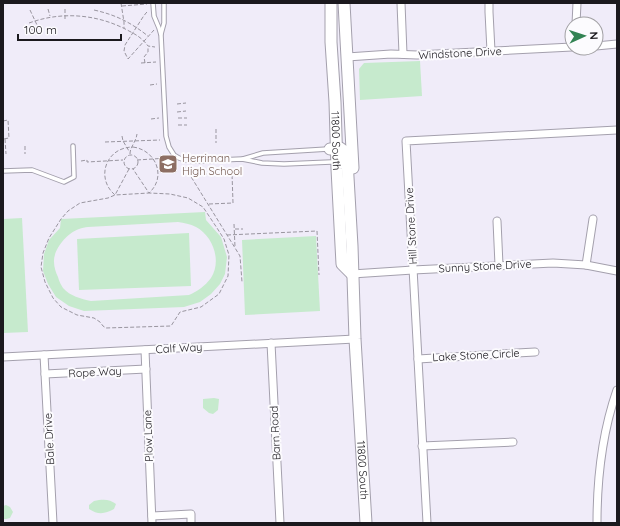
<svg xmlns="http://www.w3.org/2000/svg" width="620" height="526" viewBox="0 0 620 526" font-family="Quicksand,sans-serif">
  <rect width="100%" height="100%" fill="#f0ecf9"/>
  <g fill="#c6eacd" fill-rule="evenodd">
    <path d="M420 61 422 96 360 100 359 69 364 63Z"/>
    <path d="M205 212 206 220 221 237 227 257 225 274 220 284 211 294 200 302 184 307 84 311 69 306 56 297 48 284 43 271 44 254 49 240 60 228 61 219ZM178 222C184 223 190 224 196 227 213 236 222 261 211 278 205 286 198 291 189 295L91 301C81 299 70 296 63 288 61 285 59 281 58 277 56 273 54 267 54 262 53 250 67 233 79 229 82 228 85 227 88 227Z"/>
    <path d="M22 218 28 332 3 333V219Z"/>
    <path d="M189 233 191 286 79 290 77 239Z"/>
    <path d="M316 236 320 311 245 315 242 240Z"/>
    <path d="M214 398 219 399 218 410 213 414 209 413 203 408V399Z"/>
    <path d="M99 500C106 499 111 500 116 504L114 509C105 514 98 515 89 509V505L94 501Z"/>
    <path d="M6 505 10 507 13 512 10 518 6 519H3V506Z"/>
  </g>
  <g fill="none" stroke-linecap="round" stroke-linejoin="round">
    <g stroke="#a4a0ad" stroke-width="5.5">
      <g id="lane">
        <path d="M153 3 154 16 159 28 161 35 166 136 169 147 174 155 179 158 185 160 198 161 242 159 262 163 284 164 331 162"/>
        <path d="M161 34 164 23V3"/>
        <path d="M243 159 263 153 328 149"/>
        <path d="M3 171 32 170 64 182 74 177 73 146"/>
      </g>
    </g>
    <g stroke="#a4a0ad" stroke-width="9">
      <g id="street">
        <path d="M401 3 403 54"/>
        <path d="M489 3V12L491 51"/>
        <path d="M576 24 577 3"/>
        <path d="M596 46 617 44"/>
        <path d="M347 57 391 54 417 55 572 47"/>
        <path d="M497 221 499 265"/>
        <path d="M586 265 593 219"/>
        <path d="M352 274 413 270 553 263 586 265 617 271"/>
        <path d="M271 343 280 523"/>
        <path d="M145 350 152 523"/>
        <path d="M44 355 53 523"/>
        <path d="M3 357 355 339"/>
        <path d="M418 359 535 352"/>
        <path d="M45 374 146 369"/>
        <path d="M422 446 513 442"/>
        <path d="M152 516 191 514V523"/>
        <path d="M427 523 406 141 617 130"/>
        <path d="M597 523C597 478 602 433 617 390"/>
      </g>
    </g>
    <g stroke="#a4a0ad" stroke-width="13">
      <g id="primary">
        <path id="s1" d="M331 3V42L335 102 337 169 342 264 352 274"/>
        <path d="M344 3 353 168"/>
        <path id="s2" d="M330 149 340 148 344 151 347 160 352 246 355 339 366 523"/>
      </g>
    </g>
    <g stroke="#99959f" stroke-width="1" stroke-dasharray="4 2" stroke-linecap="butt">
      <path d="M121 3 124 22V28"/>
      <path d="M122 6 147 4"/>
      <path d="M48 9 50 16"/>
      <path d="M65 9V19"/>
      <path d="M30 10 37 25"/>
      <path d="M94 10C116 15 130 22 148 36"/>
      <path d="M147 12 146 13 143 17 125 45 124 51 128 59 154 30"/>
      <path d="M29 23C62 11 98 14 129 31 137 35 143 39 148 46L155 47"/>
      <path d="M29 29 33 30"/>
      <path d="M141 63 156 62"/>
      <path d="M145 63 144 57 148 52V47"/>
      <path d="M150 85 157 84"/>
      <path d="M177 104 186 103"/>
      <path d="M177 112 186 111"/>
      <path d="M178 118H187"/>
      <path d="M151 119 159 118"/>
      <path d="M3 121 8 120 9 138 3 139"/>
      <path d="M178 125H187"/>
      <path d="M216 129V143"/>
      <path d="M122 136 123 141 129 151"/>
      <path d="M5 139 6 154"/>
      <path d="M105 142 160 140"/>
      <path d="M25 146V154"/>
      <path d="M133 147C156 150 167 177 149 193L115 195C95 178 106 147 133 147Z"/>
      <path d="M130 154C130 147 136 142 137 134"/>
      <circle cx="131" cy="162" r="7"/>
      <path d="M137 160 168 158"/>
      <path d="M81 161 87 160V162L123 160"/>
      <path d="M185 167 240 256 242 282"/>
      <path d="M129 169 115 195 108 198 80 203 68 211 61 219 49 238 43 253 41 267 45 282 53 298 61 307 77 315 94 318 100 322 103 326 106 328 171 326 180 312 201 307 219 294 228 276 229 255 224 239 217 228 203 207 188 198 170 194 149 193 133 169"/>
      <path d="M191 175 238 172"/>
      <path d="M209 204 233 203 232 173"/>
      <path d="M234 224 235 247"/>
      <path d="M235 229H243"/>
      <path d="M227 235 317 231 319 275"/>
    </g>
    <use href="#lane" stroke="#fff" stroke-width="3.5"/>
    <use href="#street" stroke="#fff" stroke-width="7"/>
    <use href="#primary" stroke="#fff" stroke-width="11"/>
  </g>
  <defs>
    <g id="school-square" transform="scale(1)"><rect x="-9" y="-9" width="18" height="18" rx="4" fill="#8d6e63" stroke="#fcfbfe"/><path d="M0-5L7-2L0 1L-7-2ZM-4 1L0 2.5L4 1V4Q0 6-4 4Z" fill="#fff"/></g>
  </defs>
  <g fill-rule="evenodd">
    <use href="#school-square" x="168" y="164"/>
  </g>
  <g text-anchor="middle" stroke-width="4" stroke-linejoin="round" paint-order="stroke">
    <g font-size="11" fill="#1b191e" stroke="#fcfbfe">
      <text transform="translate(460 53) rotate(-3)" y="4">Windstone Drive</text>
      <text dy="4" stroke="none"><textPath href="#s1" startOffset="138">11800 South</textPath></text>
      <text transform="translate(411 226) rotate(-93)" y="4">Hill Stone Drive</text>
      <text transform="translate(485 266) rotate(-3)" y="4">Sunny Stone Drive</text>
      <text transform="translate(179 348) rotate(-3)" y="4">Calf Way</text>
      <text transform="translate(476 355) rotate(-3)" y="4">Lake Stone Circle</text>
      <text transform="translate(95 372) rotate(-3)" y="4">Rope Way</text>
      <text transform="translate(275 433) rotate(-93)" y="4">Barn Road</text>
      <text transform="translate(148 436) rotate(-92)" y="4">Plow Lane</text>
      <text transform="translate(49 439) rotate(-93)" y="4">Bale Drive</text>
      <text dy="4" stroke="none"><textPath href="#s2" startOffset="335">11800 South</textPath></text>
    </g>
    <g font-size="11" fill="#785e54" stroke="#fcfbfe" text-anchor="start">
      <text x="182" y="162">Herriman<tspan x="182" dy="13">High School</tspan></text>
    </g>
  </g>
  <rect width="620" height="526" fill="none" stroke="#1b191e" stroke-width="8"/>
  <g transform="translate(584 36) rotate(87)"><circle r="19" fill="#fcfbfe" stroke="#a2a1a4"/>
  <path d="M0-3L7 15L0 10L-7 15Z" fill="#328353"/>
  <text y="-6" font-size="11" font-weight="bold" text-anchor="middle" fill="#1b191e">N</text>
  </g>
  <path d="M18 34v6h103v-6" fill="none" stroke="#1b191e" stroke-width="2"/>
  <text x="24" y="34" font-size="12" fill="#1b191e" stroke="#fcfbfe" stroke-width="3" paint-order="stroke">100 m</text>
</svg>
